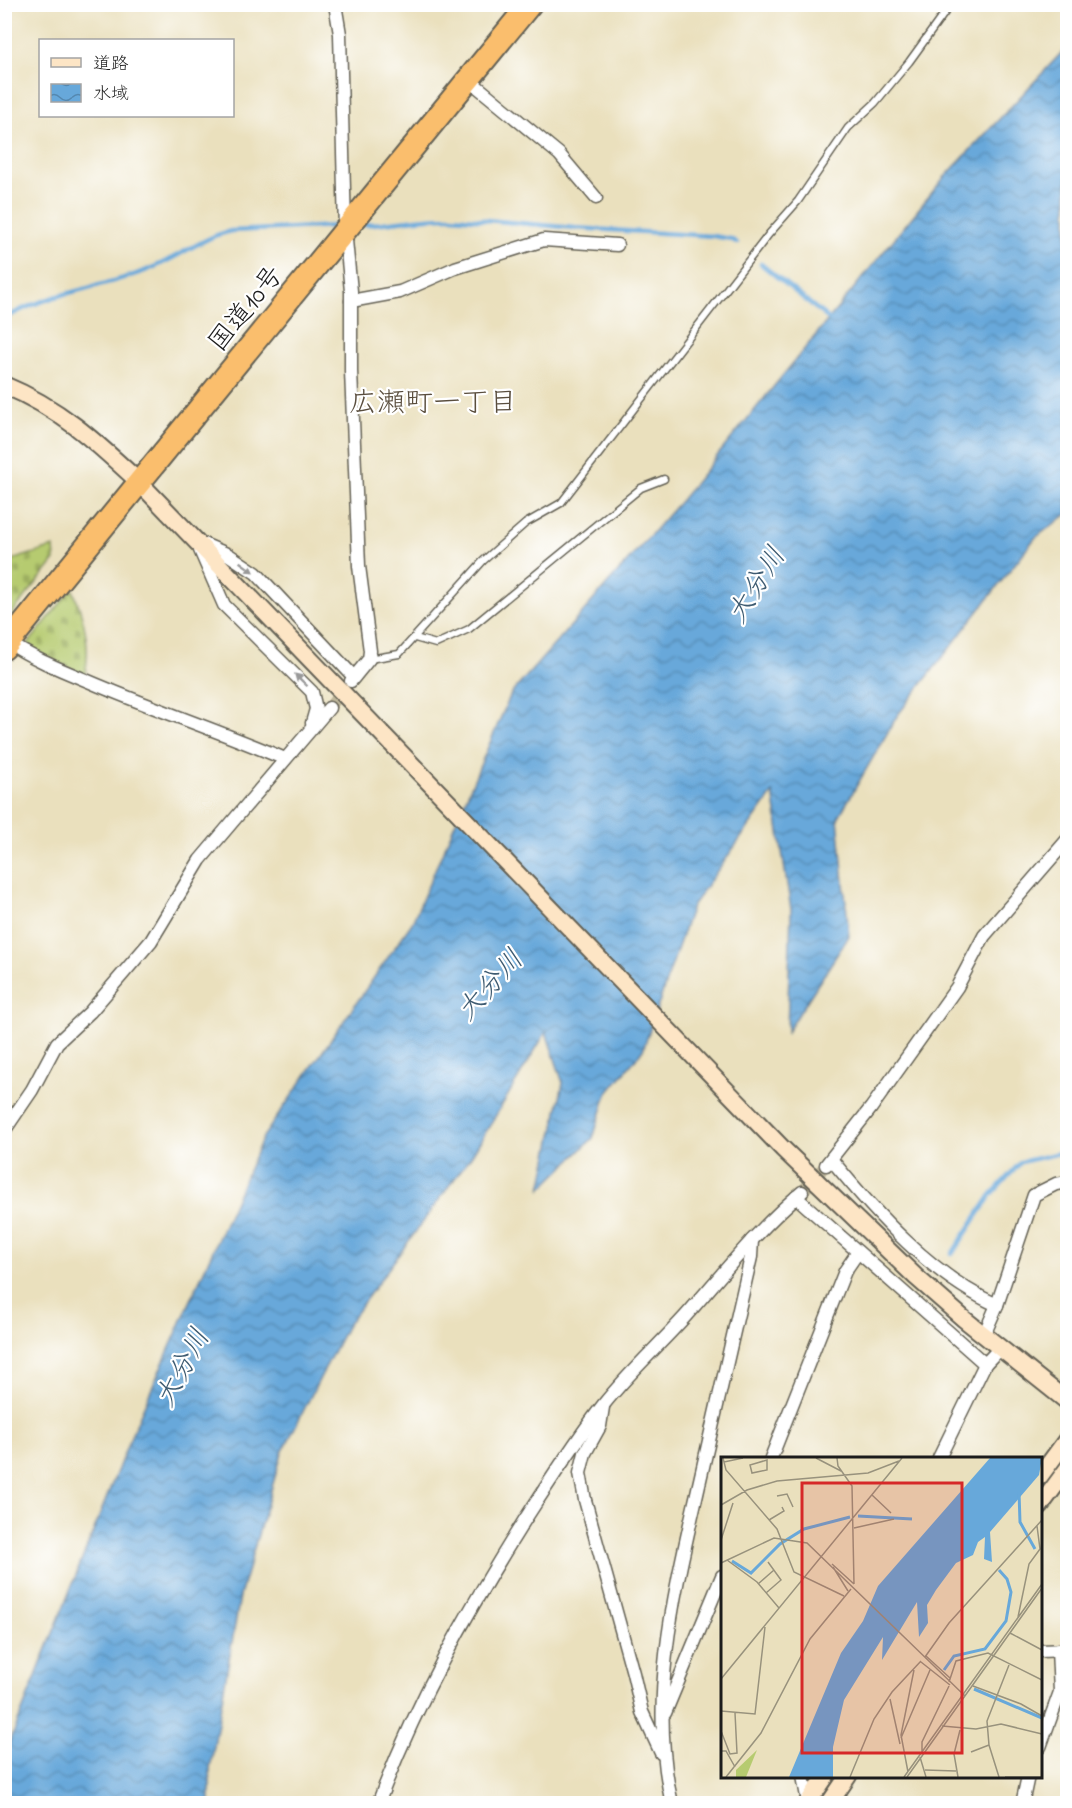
<svg xmlns="http://www.w3.org/2000/svg" width="1072" height="1808" viewBox="0 0 1072 1808" font-family="'Indie Flower','Klee One',sans-serif">
  <defs>
    <pattern id="cemetery-stones" width="16" height="16" patternUnits="userSpaceOnUse" patternTransform="scale(1.5)"><rect width="16" height="16" fill="#b6cb70"/><path d="M2 7V4a2 2 0 0 1 4 0v3zM10 15v-3a2 2 0 0 1 4 0v3z" fill="#9cae60"/></pattern>
    <pattern id="water-waves" width="16" height="10" patternUnits="userSpaceOnUse" patternTransform="scale(1.5)"><rect width="16" height="10" fill="#67a8da"/><path d="M0 5q4-4 8 0t8 0" fill="none" stroke="#5488b0"/></pattern>
  </defs>
  <rect width="100%" height="100%" fill="#fff"/>
  <filter id="ink" filterUnits="userSpaceOnUse"><feTurbulence type="fractalNoise" baseFrequency=".0167" numOctaves="2"/><feDisplacementMap in="SourceGraphic" scale="12" xChannelSelector="R" yChannelSelector="G"/><feConvolveMatrix kernelMatrix="1 2 1 2 8 2 1 2 1" color-interpolation-filters="sRGB"/></filter>
  <filter id="wash" filterUnits="userSpaceOnUse"><feTurbulence type="fractalNoise" baseFrequency=".008" numOctaves="4" result="noise"/><feDisplacementMap in="SourceGraphic" scale="24" xChannelSelector="R" yChannelSelector="G"/><feGaussianBlur stdDeviation="1.35" result="paint"/><feColorMatrix in="noise" values="0 0 0 0 0 0 0 0 0 0 0 0 0 0 0 0 0 1.4 0 .05"/><feComposite in="paint" operator="in"/></filter>
  <g filter="url(#wash)">
    <rect width="100%" height="100%" fill="#eae0bd"/>
    <g fill="url(#cemetery-stones)" stroke="#697446" stroke-width="1.5">
      <path d="M54 547 55 560 5 622V562Z"/>
      <path d="M71 590H73C84 618 91 645 85 675L49 659 27 645Z"/>
    </g>
    <path fill="url(#water-waves)" stroke="#42627b" stroke-width="1.5" d="M1067 47V514L1035 538 897 716 838 818 849 936 787 1032 791 910 773 793 692 906 643 1050 607 1094 593 1138 541 1189 563 1083 546 1032 472 1155 347 1325 282 1453 240 1596 210 1769V1803H5L4 1757 133 1431 263 1137 412 923 511 694 682 499 943 179Z"/>
    <g fill="none" stroke-linecap="round" stroke-linejoin="round">
      <g stroke="#67a8da" stroke-width="4.5">
        <path d="M359 225C390 224 422 216 453 217L575 228 713 236 731 239 737 243"/>
        <path d="M761 264 829 319"/>
        <path d="M4 319C45 294 95 289 139 273 167 264 190 246 217 235L231 231 338 226"/>
        <path d="M952 1254 991 1195 1021 1162 1068 1151"/>
      </g>
    </g>
  </g>
  <g filter="url(#ink)">
    <g fill="none" stroke-linecap="round" stroke-linejoin="round">
      <g stroke="#c1b99d" stroke-width="12" stroke-dasharray="12 6" stroke-linecap="butt">
        <path d="M329 708 347 685"/>
        <path d="M802 1192 826 1165"/>
      </g>
      <g stroke="#646154" stroke-width="9">
        <g id="lane">
          <path d="M415 638 436 644 469 629 641 488 664 479"/>
          <path d="M369 659 399 654 483 561 526 523 561 503 769 234 798 201 848 128 875 103 909 62 951 4"/>
        </g>
      </g>
      <g stroke="#646154" stroke-width="15">
        <g id="street">
          <path d="M335 4 340 34 345 230 351 291V371L359 566 370 651 369 659 351 681"/>
          <path d="M468 79 559 154 596 198"/>
          <path d="M351 301 400 292 455 268 544 240 617 245"/>
          <path d="M201 543 229 555 256 573 354 677"/>
          <path d="M200 550 224 605 312 692 316 709 312 723"/>
          <path d="M5 640C31 658 59 669 88 681 153 709 220 731 285 759"/>
          <path d="M4 1131 32 1090 57 1043 90 1012 151 941 200 860 329 708"/>
          <path d="M831 1159C876 1214 932 1276 997 1305"/>
          <path d="M826 1165 871 1108 957 987 984 936 1068 839"/>
          <path d="M796 1197 985 1364 1000 1348"/>
          <path d="M984 1335 997 1305 1034 1195 1056 1184 1068 1182"/>
          <path d="M603 1407 600 1426 585 1453 580 1473 585 1500 633 1673 642 1712 661 1753"/>
          <path d="M771 1458 845 1271 858 1252"/>
          <path d="M939 1458 985 1364"/>
          <path d="M1040 1651 1068 1650"/>
          <path d="M665 1713 722 1576"/>
          <path d="M1040 1747 1060 1692 1058 1650"/>
          <path d="M803 1776 808 1802"/>
          <path d="M378 1804C415 1704 468 1610 524 1521 550 1481 575 1441 604 1404 630 1371 662 1343 690 1311 726 1270 760 1227 802 1192"/>
          <path d="M672 1804C647 1695 676 1586 700 1480 717 1405 734 1331 751 1257L752 1240"/>
          <path d="M1022 1804 1028 1776"/>
        </g>
      </g>
      <g stroke="#646154" stroke-width="20">
        <g id="secondary">
          <path d="M4 385C60 408 96 442 139 482L783 1149 916 1277 964 1319 1068 1402"/>
          <path d="M1040 1476 1068 1438"/>
          <path d="M1040 1506 1068 1468"/>
          <path d="M807 1804 826 1776"/>
          <path d="M829 1804 848 1776"/>
        </g>
      </g>
      <g stroke="#646154" stroke-width="26">
        <path id="highway" d="M4 648 530 4"/>
      </g>
      <use href="#lane" stroke="#fff" stroke-width="6"/>
      <use href="#street" stroke="#fff" stroke-width="12"/>
      <use href="#secondary" stroke="#fde5c5" stroke-width="16"/>
      <use href="#highway" stroke="#fabe6d" stroke-width="22"/>
    </g>
    <defs><path id="oneway-solid" d="M-6-.8H1V-3.2L6.5 0L1 3.2V.8H-6Z" transform="scale(1.5)"/></defs>
    <g fill="#999">
      <use href="#oneway-solid" transform="translate(247 567) rotate(35)"/>
      <use href="#oneway-solid" transform="translate(301 680) rotate(-136)"/>
    </g>
  </g>
  <g text-anchor="middle" stroke-width="4.5" stroke-linejoin="round" paint-order="stroke">
    <g font-size="27" fill="#1c1c1c" stroke="#fff">
      <text transform="translate(245 308) rotate(-51)" y="9">国道10号</text>
    </g>
    <g font-size="28" fill="#5a4e3e" stroke="#fff">
      <text x="433" y="411">広瀬町一丁目</text>
    </g>
    <g font-size="28" font-style="italic" fill="#3e5b71" stroke="#fff">
      <text transform="translate(755 584) rotate(-58)" y="10">大分川</text>
      <text transform="translate(489 984) rotate(-48)" y="10">大分川</text>
      <text transform="translate(181 1367) rotate(-62)" y="10">大分川</text>
    </g>
  </g>
  <g transform="translate(721 1457)">
    <rect width="321" height="321" fill="#eae0bd"/>
    <path d="M36 293 25 320H15V313Z" fill="#b6cb70"/>
    <path d="M269 1H321L318 18 269 75 271 105 263 102 264 80 257 85 252 98 235 106 215 133 206 148 207 166 198 180 196 145 161 203 162 180 123 243 112 290V320H68L120 196 142 164 157 129Z" fill="#67a8da"/>
    <path fill="none" stroke="#67a8da" stroke-width="3" d="M298 35 299 65 314 92M137 59 191 62M11 104 30 116 59 87 83 72 129 60M223 213 233 199 264 192 285 164 290 135 286 122 278 113M253 232 321 261"/>
    <path fill="none" stroke="#98927d" stroke-width="1.5" d="M2 1 5 13 56 72 73 115 123 139M95 1 120 14M116 1 117 9 131 29 133 127M46 3V13L31 16 29 8ZM3 5 22 1M151 38 170 56M56 39 66 37 72 50M0 48 26 33 56 24 147 16 178 4M48 63 63 54 61 50M133 71 173 62M0 83 12 46M6 103 36 125 58 151M0 106 53 81 86 86 244 239M111 107 133 127M112 110 127 134M37 127 53 113M45 136 60 123 47 105M297 160 308 107 319 92 316 69M289 176 321 193M205 199 229 221M204 200 228 166 321 63M200 205 229 228M0 222 181 1M228 225 235 204 267 196 321 223M252 229 300 247 321 259M169 242 179 287M0 254 34 257 44 170M221 269 255 272 280 267 321 277M0 274 9 297 16 296 14 256M180 281 209 213M0 294H5L14 310M201 295V285L228 229M250 295 268 288M199 300 205 320M204 313 235 314M187 315 180 278 193 213M5 320 40 276 89 182 130 132M129 320 153 262 171 235 200 204M183 320 321 127M186 320 321 131M237 320 233 297 239 273M278 320 268 288 266 264 288 208M284 320H320"/>
    <path fill="#d62828" fill-opacity="0.15" stroke="#d62828" stroke-width="3" d="M81 26H241V296H81Z"/>
    <rect width="321" height="321" fill="none" stroke="#1c1c1c" stroke-width="3"/>
  </g>
  <rect width="1072" height="1808" fill="none" stroke="#fff" stroke-width="24"/>
  <rect x="39" y="39" width="195" height="78" fill="#ffffff" stroke="#a4a4a4" stroke-width="1.5"/>
  <rect x="51" y="58" width="30" height="9" fill="#fde5c5" stroke="#a4a4a4" stroke-width="1.5"/>
  <text x="93" y="69" font-size="18" fill="#1c1c1c">道路</text>
  <rect x="51" y="84" width="30" height="18" fill="url(#water-waves)" stroke="#a4a4a4" stroke-width="1.5"/>
  <text x="93" y="99" font-size="18" fill="#1c1c1c">水域</text>
</svg>
